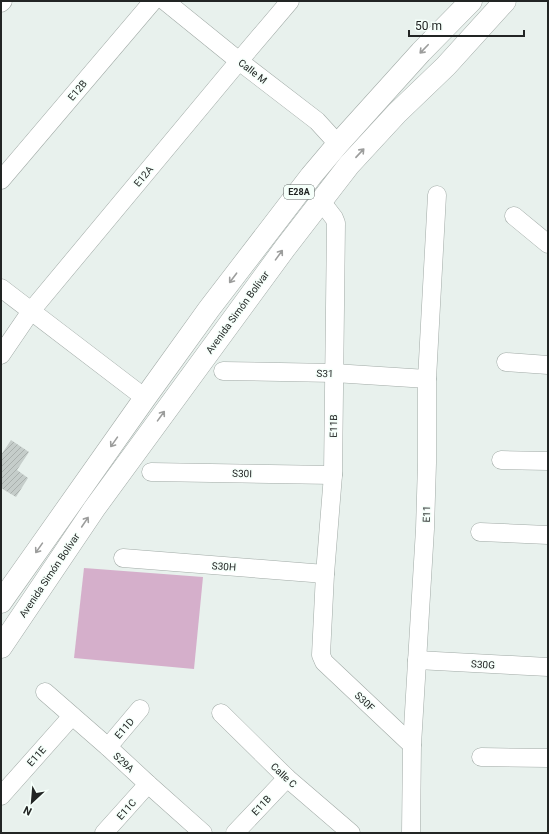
<svg xmlns="http://www.w3.org/2000/svg" width="549" height="834" viewBox="0 0 549 834" font-family="Roboto,sans-serif">
  <defs>
    <pattern id="building-hatch" width="6" height="6" patternUnits="userSpaceOnUse"><rect width="6" height="6" fill="#c5cdca"/><path d="M-1 1l2-2M0 6l6-6M5 7l2-2" fill="none" stroke="#a9b0ad"/></pattern>
  </defs>
  <rect width="100%" height="100%" fill="#e8f1ed"/>
  <path fill="#d5afcb" d="M84 568 203 577 194 669 74 658Z"/>
  <path fill="url(#building-hatch)" d="M11 440 29 452 17 470 28 478 16 497 1 488V455Z"/>
  <g fill="none" stroke-linecap="round" stroke-linejoin="round">
    <g stroke="#a1aaa6" stroke-width="19">
      <g id="minor">
        <path d="M165 1 239 61 317 121 338 144"/>
        <path d="M1 3 3 1"/>
        <path d="M1 180 153 1"/>
        <path d="M321 201 334 218 336 223 333 475 325 574 321 655 324 662 412 745"/>
        <path d="M514 216 548 244"/>
        <path d="M1 288 145 398"/>
        <path d="M1 355 31 311 239 61 290 1"/>
        <path d="M506 362 548 365"/>
        <path d="M223 371 334 373 427 379"/>
        <path d="M501 460 548 461"/>
        <path d="M151 472 333 475"/>
        <path d="M480 532 548 535"/>
        <path d="M123 558 325 574"/>
        <path d="M417 660 548 667"/>
        <path d="M45 692 108 747 148 784 203 833"/>
        <path d="M221 713 287 778 351 833"/>
        <path d="M108 747 140 709"/>
        <path d="M481 757 548 758"/>
        <path d="M1 796 72 716"/>
        <path d="M104 833 148 784"/>
        <path d="M235 833 287 778"/>
        <path d="M411 833 412 745 425 529 427 463V379L437 195"/>
      </g>
    </g>
    <g stroke="#a1aaa6" stroke-width="23">
      <g id="highway">
        <path d="M1 602 145 398 209 309 311 176 338 144 421 52 471 1"/>
        <path d="M1 647 94 509 285 248 349 165 397 113 446 66 505 1"/>
      </g>
    </g>
    <use href="#minor" stroke="#fff" stroke-width="18"/>
    <use href="#highway" stroke="#fff" stroke-width="22"/>
  </g>
  <defs><path id="oneway-shaft" d="M-6 0H5M1.5-3L5.5 0L1.5 3" fill="none" stroke-width="1.6" stroke-linecap="round" stroke-linejoin="round"/></defs>
  <g stroke="#9c9d9c">
    <use href="#oneway-shaft" transform="translate(424 49) rotate(134)"/>
    <use href="#oneway-shaft" transform="translate(360 153) rotate(-47)"/>
    <use href="#oneway-shaft" transform="translate(279 255) rotate(-54)"/>
    <use href="#oneway-shaft" transform="translate(233 278) rotate(127)"/>
    <use href="#oneway-shaft" transform="translate(161 416) rotate(-54)"/>
    <use href="#oneway-shaft" transform="translate(114 442) rotate(125)"/>
    <use href="#oneway-shaft" transform="translate(85 522) rotate(-56)"/>
    <use href="#oneway-shaft" transform="translate(39 548) rotate(125)"/>
  </g>
  <g text-anchor="middle" stroke-width="3" stroke-linejoin="round" paint-order="stroke">
    <rect fill="#f5fffa" stroke="#616664" stroke-width="1" x="284" y="185" width="30" height="14" rx="3"/>
    <g font-size="9" font-weight="bold" fill="#222524">
      <text x="299" y="195">E28A</text>
    </g>
    <g font-size="10" fill="#222524" stroke="#f5fffa">
      <text transform="translate(253 71) rotate(38)" y="4">Calle M</text>
      <text transform="translate(77 90) rotate(-50)" y="4">E12B</text>
      <text transform="translate(143 176) rotate(-50)" y="4">E12A</text>
      <text transform="translate(237 312) rotate(-54)" y="4">Avenida Simón Bolívar</text>
      <text transform="translate(325 373) rotate(2)" y="4">S31</text>
      <text transform="translate(333 426) rotate(-89)" y="4">E11B</text>
      <text transform="translate(242 473) rotate(1)" y="4">S30I</text>
      <text transform="translate(426 514) rotate(-88)" y="4">E11</text>
      <text transform="translate(224 566) rotate(4)" y="4">S30H</text>
      <text transform="translate(49 575) rotate(-56)" y="4">Avenida Simón Bolívar</text>
      <text transform="translate(483 664) rotate(3)" y="4">S30G</text>
      <text transform="translate(365 701) rotate(43)" y="4">S30F</text>
      <text transform="translate(124 728) rotate(-49)" y="4">E11D</text>
      <text transform="translate(36 756) rotate(-48)" y="4">E11E</text>
      <text transform="translate(124 762) rotate(43)" y="4">S29A</text>
      <text transform="translate(284 775) rotate(43)" y="4">Calle C</text>
      <text transform="translate(261 805) rotate(-47)" y="4">E11B</text>
      <text transform="translate(126 809) rotate(-48)" y="4">E11C</text>
    </g>
  </g>
  <rect width="549" height="834" fill="none" stroke="#222524" stroke-width="4"/>
  <g transform="translate(32 802) rotate(206)" stroke="#f5fffa" stroke-width="3" paint-order="stroke">
  <path d="M0-3L7 15L0 10L-7 15Z" fill="#222524"/>
  <text y="-6" font-size="11" font-weight="bold" text-anchor="middle" fill="#222524">N</text>
  </g>
  <path d="M409 30v6h115v-6" fill="none" stroke="#222524" stroke-width="2"/>
  <text x="415" y="30" font-size="12" fill="#222524" stroke="#f5fffa" stroke-width="3" paint-order="stroke">50 m</text>
</svg>
